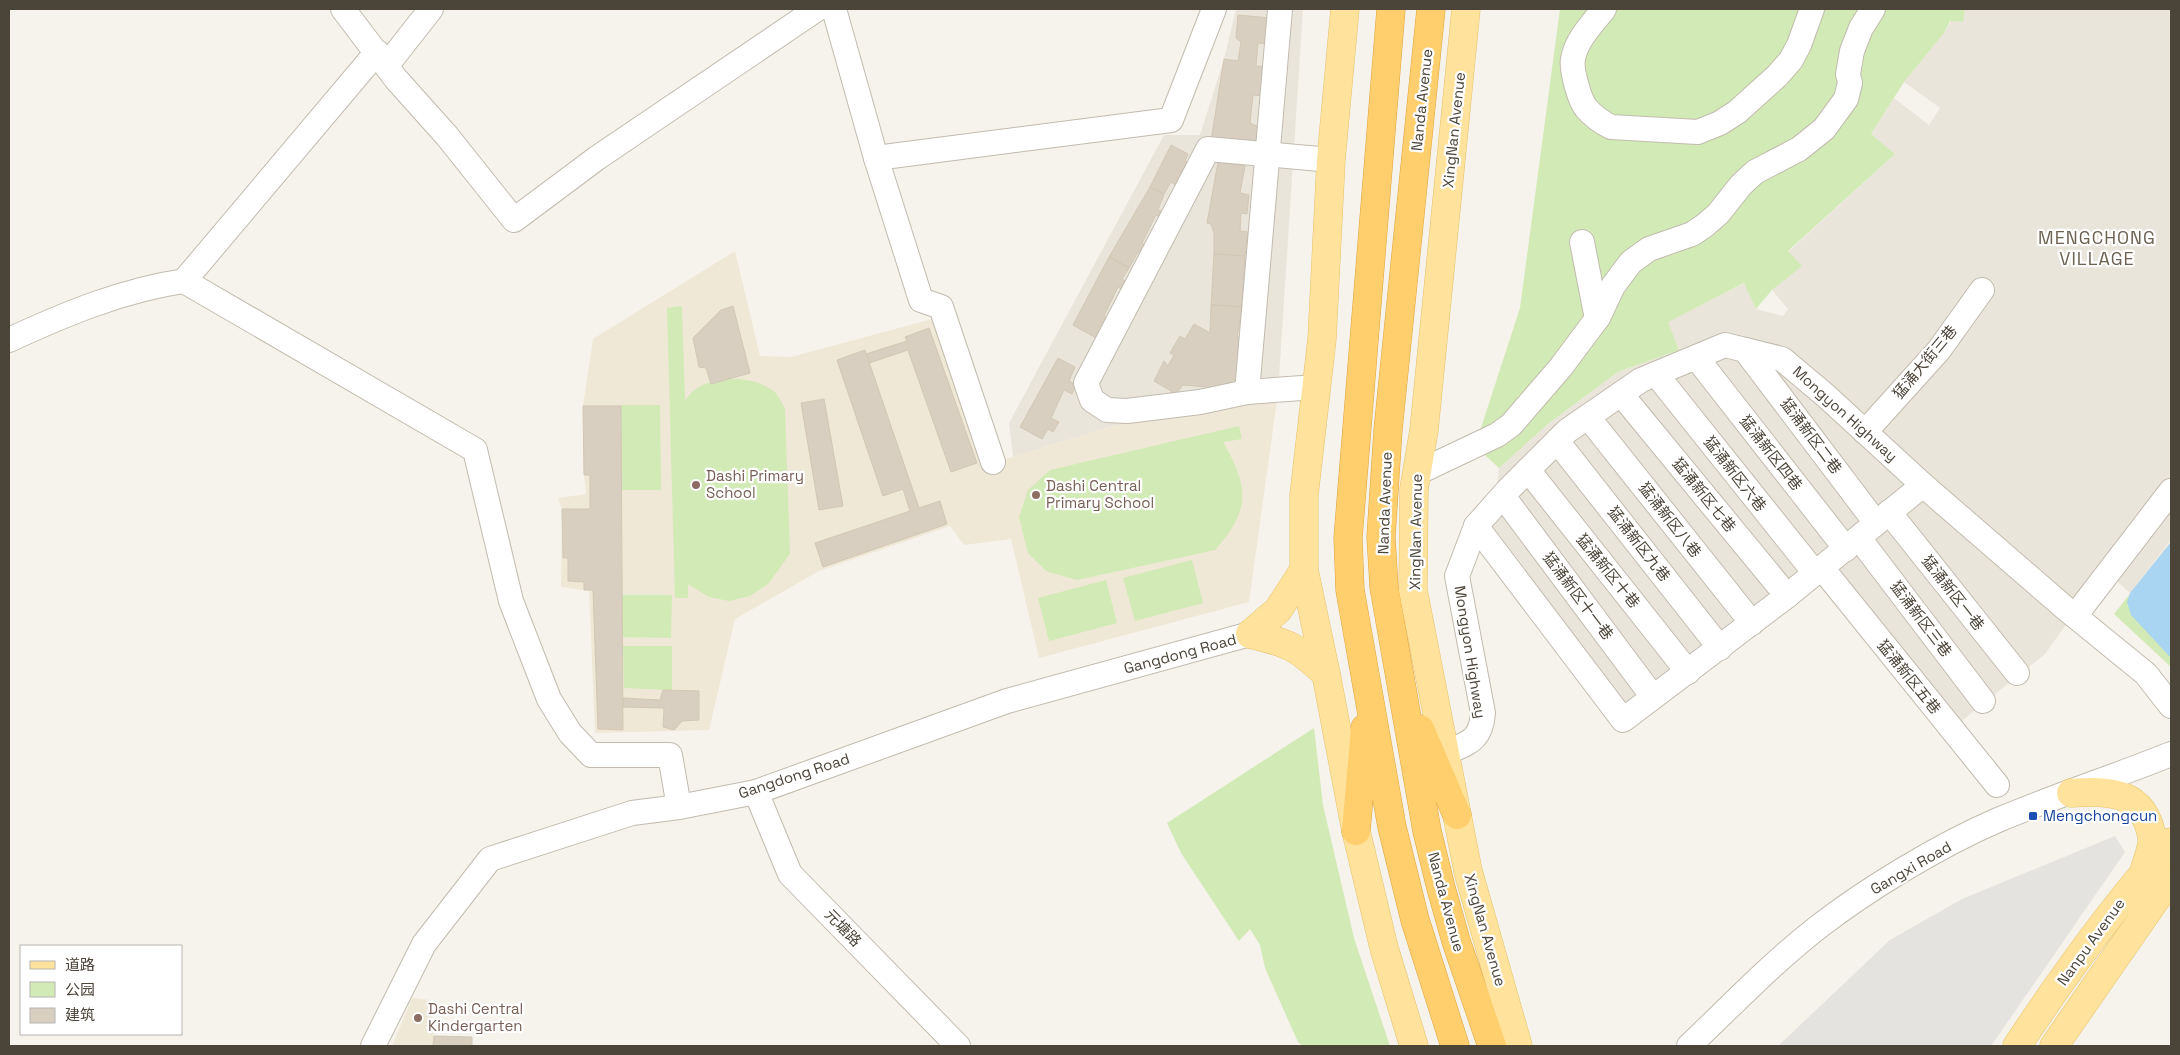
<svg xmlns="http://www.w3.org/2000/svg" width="2180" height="1055" viewBox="0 0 2180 1055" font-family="'Space Grotesk','Noto Sans SC',sans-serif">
  <rect width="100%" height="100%" fill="#f6f3ec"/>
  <g fill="#eae5da">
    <path d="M1236 9H1303L1278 393 1113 426 1013 457 1009 423 1164 135H1200L1224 59Z"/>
    <path d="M1965 9H2171V540L2130 593 2105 570 2045 654 1958 724 1825 557 1624 714 1492 537 1499 468 1549 423 1618 372 1679 350 1667 322 1745 283 1756 309 1783 316 1788 309 1772 290 1801 266 1788 252 1895 154 1871 134 1894 98 1929 125 1940 108 1904 82 1944 33 1951 21 1963 22Z"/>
  </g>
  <g fill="#efe8d6">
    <path d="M735 251 760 356 791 357 936 318 986 463 1013 457 1113 426 1278 393 1249 602 1039 658 1011 539 964 545 950 526 819 571 735 619 709 730 595 733 589 591 561 587 562 509 558 498 586 494 584 475 583 406 593 339Z"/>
    <path d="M412 998 430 1000 434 1036 472 1037V1046H392Z"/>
  </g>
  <g fill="#d2eab5">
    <path d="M1560 9H1965L1963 22 1950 21 1944 33 1904 82 1871 134 1895 154 1788 251 1802 266 1772 290 1756 309 1744 283 1668 322 1679 350 1618 372 1549 423 1499 468 1475 446 1520 308Z"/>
    <path d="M682 306 685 401C687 399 689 394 692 392 712 375 751 375 772 390 778 394 782 403 785 409L790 554 768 584 750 596 729 601 709 597 688 584V598H675L667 308Z"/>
    <path d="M620 405H660L661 490H621Z"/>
    <path d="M1239 426 1242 439 1223 442C1249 487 1251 510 1215 550L1077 580 1046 571 1028 553 1019 517 1028 490 1050 470Z"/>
    <path d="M2171 542V667L2114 614Z"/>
    <path d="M1192 560 1203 603 1135 621 1123 578Z"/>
    <path d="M1106 580 1117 623 1049 641 1038 598Z"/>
    <path d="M622 595H672L671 638 623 637Z"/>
    <path d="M623 646H672V690L624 688Z"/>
    <path d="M1314 728 1323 805 1354 938 1390 1046H1303L1298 1042 1265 968 1260 945 1250 929 1239 941 1181 853 1167 823Z"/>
  </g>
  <path fill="#e5e3e0" d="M2115 836 2125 852 1991 1046H1778L1890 940 1962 899Z"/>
  <path fill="#a9d4f2" d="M2171 542V658L2131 615 2127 602 2130 593Z"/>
  <g fill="#d8cfc1" stroke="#d3c7b4">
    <path d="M1238 15 1271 18 1268 44 1258 43 1256 66 1267 67 1264 96 1253 95 1250 123 1259 127 1256 149 1211 141 1224 59 1238 61 1241 42 1236 38Z"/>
    <path d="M1171 145 1188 154 1185 161 1189 163 1179 187 1171 182 1164 194 1150 187Z"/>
    <path d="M1218 162 1245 166 1240 193 1249 195 1247 214 1241 213 1240 231 1248 232 1245 256 1214 254V233L1211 224 1207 223Z"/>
    <path d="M1150 187 1164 194 1158 210 1170 214 1167 221 1156 215 1142 243 1151 249 1146 258 1138 252 1129 268 1109 257Z"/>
    <path d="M1214 254 1245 256 1242 307 1211 305Z"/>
    <path d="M1109 257 1129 268 1122 279 1132 285 1127 293 1118 287 1104 316 1112 321 1107 330 1101 328 1096 338 1073 325Z"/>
    <path d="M1211 305 1242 307 1237 337 1244 338 1238 387 1230 389 1183 385 1176 394 1154 381 1164 361 1168 366 1174 355 1170 353 1180 336 1185 339 1194 324 1210 333Z"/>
    <path d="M733 306 750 373 711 384 706 368 699 367 693 338 721 310Z"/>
    <path d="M929 328 977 463 951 472 908 350 869 363 866 354 907 341 905 337Z"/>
    <path d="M865 350 919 508 940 501 947 524 823 567 815 543 910 511 903 489 883 496 837 360Z"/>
    <path d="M1058 358 1075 367 1069 381 1076 385 1072 394 1064 390 1051 418 1059 422 1053 432 1048 429 1042 439 1020 427Z"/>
    <path d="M824 399 843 506 819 510 801 403Z"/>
    <path d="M583 406H621L623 730 598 729 593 590H584V582L568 581V558H563L562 509H590V475H584Z"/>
    <path d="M663 690 699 691V720L682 721 674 730 663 727 664 708 623 707V698L660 700Z"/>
    <path d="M434 1036 472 1037V1046H433Z"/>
  </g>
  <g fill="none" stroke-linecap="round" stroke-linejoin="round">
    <g stroke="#c2bbae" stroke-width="26">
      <g id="minor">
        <path d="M343 9 396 79 447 136 514 220 597 158 817 9"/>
        <path d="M834 9 876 158 921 300 941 307 993 462"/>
        <path d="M1604 9C1593 23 1576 40 1573 59 1571 69 1579 99 1586 108 1593 116 1601 122 1611 127L1698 132 1720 123 1737 112 1777 76 1791 60 1799 45 1812 9"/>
        <path d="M387 65 431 9"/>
        <path d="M876 158 1171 120 1214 9"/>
        <path d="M1582 242 1597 319"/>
        <path d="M184 281 377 52"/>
        <path d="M9 340C65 314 123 290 184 281L475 450 511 601 549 699 570 733 591 755H670L679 807"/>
        <path d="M1745 350 1876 523"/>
        <path d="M1696 357 1846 549"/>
        <path d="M1656 374 1815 573"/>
        <path d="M1316 387 1247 392 1200 402 1127 411 1107 410 1092 400 1086 383 1208 149 1331 160"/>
        <path d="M1247 392 1280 9"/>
        <path d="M1621 394 1787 596"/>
        <path d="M1588 417 1752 623"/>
        <path d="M1865 432 1939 350 1982 290"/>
        <path d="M1557 441 1720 648"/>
        <path d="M1528 470 1688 672"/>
        <path d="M1417 473 1497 435 1511 425 1561 367 1599 316 1613 286 1631 262 1649 249 1692 234 1704 226 1718 214 1741 185 1755 172 1799 149 1824 129 1846 99 1850 83 1848 74 1852 51 1861 28 1873 9"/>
        <path d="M1503 496 1653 697"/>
        <path d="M1889 512 2017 673"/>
        <path d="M1476 526 1623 720 1787 596 1923 485"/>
        <path d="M1859 538 1983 701"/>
        <path d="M1822 568 1997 785"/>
        <path d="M2075 616 2171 491"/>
        <path d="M1445 753C1468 743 1481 741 1483 713L1457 576 1476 526 1507 491 1567 431 1641 380 1725 345 1782 359 1825 395 1923 485 2065 608 2146 674 2171 706"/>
        <path d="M756 792 790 874 958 1046"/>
        <path d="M373 1046 424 944 490 859 632 813 679 807 756 792 1007 701 1250 634"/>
        <path d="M1689 1046C1731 1006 1771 964 1817 928 1867 889 1940 845 1998 820 2055 796 2114 777 2171 754"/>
      </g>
    </g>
    <g stroke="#e6c16a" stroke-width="29">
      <g id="major">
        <path d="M1345 9 1331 160 1322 339 1304 495V570L1326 674 1356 831 1384 948 1414 1046"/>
        <path d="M1466 9 1424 430 1414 489 1413 590 1468 871 1518 1046"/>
        <path d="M1250 634C1289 643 1297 647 1326 674"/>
        <path d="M1250 634 1278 610 1304 570"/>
        <path d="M2071 793C2109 790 2145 791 2152 838 2153 848 2146 862 2144 872"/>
        <path d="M2017 1046C2064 975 2114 905 2171 842"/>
        <path d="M2054 1046 2154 902 2171 879"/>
      </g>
    </g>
    <g stroke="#e0a43c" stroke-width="29">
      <g id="highway">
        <path d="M1391 9 1348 538 1350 590 1392 827 1415 920 1455 1046"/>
        <path d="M1431 9 1388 430 1381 537 1384 587 1427 831 1441 888 1456 941 1492 1046"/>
        <path d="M1420 729 1457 815"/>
        <path d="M1356 831 1365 728"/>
      </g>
    </g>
    <use href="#minor" stroke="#fff" stroke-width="24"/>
    <use href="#major" stroke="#ffe39c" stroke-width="28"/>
    <use href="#highway" stroke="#ffcf6e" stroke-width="28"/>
  </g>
  <g fill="#8d6e63" stroke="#fff" stroke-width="2">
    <circle cx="696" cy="485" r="5"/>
    <circle cx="1036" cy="495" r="5"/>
    <circle cx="418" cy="1018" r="5"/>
  </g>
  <rect fill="#1a4fb4" stroke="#fff" stroke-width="2" x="2028" y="811" width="10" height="10" rx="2.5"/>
  <g text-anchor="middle" stroke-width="4.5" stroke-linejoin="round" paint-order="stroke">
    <g font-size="15" fill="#4b4439" stroke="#fff">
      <text transform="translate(1422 100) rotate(-84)" y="5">Nanda Avenue</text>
      <text transform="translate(1454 130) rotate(-84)" y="5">XingNan Avenue</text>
      <text transform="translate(1925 362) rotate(-50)" y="5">猛涌大街三巷</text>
      <text transform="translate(1845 414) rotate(42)" y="5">Mongyon Highway</text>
      <text transform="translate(1811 436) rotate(53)" y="5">猛涌新区二巷</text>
      <text transform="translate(1771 453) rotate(52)" y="5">猛涌新区四巷</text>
      <text transform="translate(1735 474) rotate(52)" y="5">猛涌新区六巷</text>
      <text transform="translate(1704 495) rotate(51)" y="5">猛涌新区七巷</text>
      <text transform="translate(1385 503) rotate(-88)" y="5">Nanda Avenue</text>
      <text transform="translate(1670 520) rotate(52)" y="5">猛涌新区八巷</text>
      <text transform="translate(1416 532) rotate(-89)" y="5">XingNan Avenue</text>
      <text transform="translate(1639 544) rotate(52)" y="5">猛涌新区九巷</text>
      <text transform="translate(1608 571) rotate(51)" y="5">猛涌新区十巷</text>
      <text transform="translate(1953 593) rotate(52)" y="5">猛涌新区一巷</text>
      <text transform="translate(1578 596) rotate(53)" y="5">猛涌新区十一巷</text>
      <text transform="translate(1921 619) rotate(53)" y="5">猛涌新区三巷</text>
      <text transform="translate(1470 652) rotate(81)" y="5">Mongyon Highway</text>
      <text transform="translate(1180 654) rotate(-15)" y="5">Gangdong Road</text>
      <text transform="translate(1909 677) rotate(51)" y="5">猛涌新区五巷</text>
      <text transform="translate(794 776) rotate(-18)" y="5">Gangdong Road</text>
      <text transform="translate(1911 868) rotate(-30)" y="5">Gangxi Road</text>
      <text transform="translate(1446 902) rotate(75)" y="5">Nanda Avenue</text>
      <text transform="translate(843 928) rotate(46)" y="5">元塘路</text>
      <text transform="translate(1485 930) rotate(74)" y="5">XingNan Avenue</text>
      <text transform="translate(2091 942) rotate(-54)" y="5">Nanpu Avenue</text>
    </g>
    <g font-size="15" fill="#785e54" stroke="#fff" text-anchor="start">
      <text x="706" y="481">Dashi Primary<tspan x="706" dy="17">School</tspan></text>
      <text x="1046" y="491">Dashi Central<tspan x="1046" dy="17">Primary School</tspan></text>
      <text x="428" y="1014">Dashi Central<tspan x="428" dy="17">Kindergarten</tspan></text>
    </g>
    <g font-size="15" fill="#164399" stroke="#fff" text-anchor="start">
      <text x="2043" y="821">Mengchongcun</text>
    </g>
    <g font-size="18" letter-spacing="1" fill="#6e6250" stroke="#fff">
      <text x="2097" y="244">MENGCHONG<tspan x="2097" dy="21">VILLAGE</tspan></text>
    </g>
  </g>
  <rect width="2180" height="1055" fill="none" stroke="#4b4439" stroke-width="20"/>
  <rect x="20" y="945" width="162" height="90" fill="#ffffff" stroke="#b7b4b0"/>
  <rect x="30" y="961" width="25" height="8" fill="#ffe39c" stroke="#b7b4b0"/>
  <text x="65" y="970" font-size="15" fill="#4b4439">道路</text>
  <rect x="30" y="982" width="25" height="15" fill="#d2eab5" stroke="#b7b4b0"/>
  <text x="65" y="995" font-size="15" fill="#4b4439">公园</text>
  <rect x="30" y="1008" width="25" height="15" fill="#d8cfc1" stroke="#b7b4b0"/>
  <text x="65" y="1020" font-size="15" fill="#4b4439">建筑</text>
</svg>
